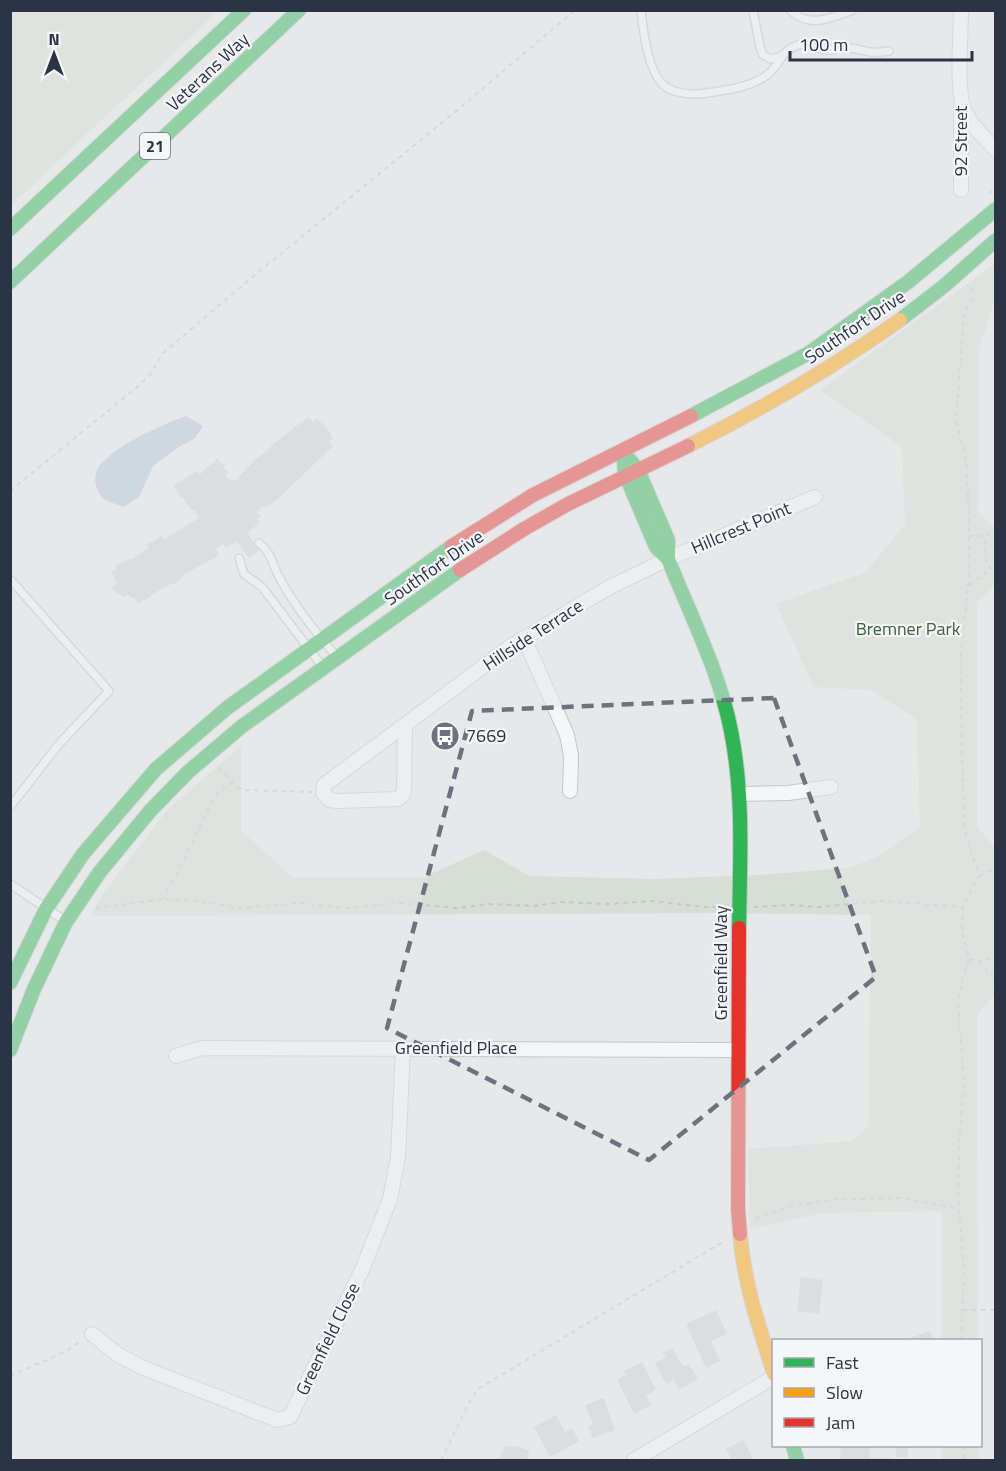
<svg xmlns="http://www.w3.org/2000/svg" width="1006" height="1471" viewBox="0 0 1006 1471" font-family="'Titillium Web',sans-serif">
  <rect width="100%" height="100%" fill="#e6e8ea"/>
  <g fill="#d6ded6">
    <path d="M11 10H218V11L11 205Z"/>
    <path d="M995 264V298L979 350 978 512 995 529 996 583 977 603V827L995 847 996 994 977 1015 978 1340H942V1211L823 1213 750 1229 748 1149 852 1141 869 1125 871 915 721 913 91 916 104 892 169 808 241 746V831L294 878 424 877 484 850 529 876 655 879 758 875 847 868 878 857 920 827 917 719 870 690 814 687 776 604 866 572 905 524 902 447 820 390Z"/>
    <path d="M942 1446H978L979 1460H942Z"/>
  </g>
  <path fill="#b4c4d5" d="M186 416 203 426 195 438 177 448 153 466 139 497 123 507 103 499C98 491 93 483 96 473 103 450 164 424 186 416Z"/>
  <g fill="#ced0d3">
    <path d="M308 417 313 422 317 419 327 428 333 438 329 441 333 446 281 496 270 505 264 508 262 506 257 513 261 516 257 519 260 522 248 533 259 551 249 558 236 541 226 548 223 544 216 549 219 555 185 574 178 582 166 586 138 604 135 598H131L129 595 123 597 121 594H118L112 587 117 583 111 572 117 569 116 566 130 558 131 560 149 547 147 544 155 541 161 535 164 539 199 518 194 509 191 510 183 497 181 498 174 485 197 471 199 475 217 459 226 466 223 468 228 472 225 475 230 481 236 480 252 463 265 452 266 453 273 444Z"/>
    <path d="M801 1277 823 1280 819 1314 797 1311Z"/>
    <path d="M716 1310 727 1334 711 1341 720 1361 706 1368 686 1324Z"/>
    <path d="M930 1331 934 1340H904Z"/>
    <path d="M672 1348 683 1367 689 1364 698 1379 679 1390 674 1380 666 1384 655 1363 666 1357 663 1353Z"/>
    <path d="M642 1362 656 1390 646 1395 651 1405 634 1414 617 1379 626 1375 624 1371Z"/>
    <path d="M604 1398 615 1430 593 1438 588 1426 593 1424 585 1405Z"/>
    <path d="M556 1415 565 1432 572 1428 579 1441 550 1457 534 1427Z"/>
    <path d="M743 1440 754 1460H732L726 1449Z"/>
    <path d="M505 1446 519 1447 529 1451 527 1460H499Z"/>
    <path d="M840 1446H869L870 1458H892V1460H841Z"/>
    <rect x="896" y="1446" width="12" height="11"/>
  </g>
  <g fill="none" stroke-linecap="round" stroke-linejoin="round">
    <g stroke="#c4c6c8" stroke-width="10">
      <g id="lane">
        <path d="M641 10C643 31 648 75 666 87 682 97 703 94 720 91 734 89 755 84 767 75 780 66 782 48 799 45 809 42 817 49 826 50 834 51 841 47 848 48 856 48 863 51 871 52 877 53 883 52 889 51"/>
        <path d="M753 10 760 47 763 55 771 59 782 56"/>
        <path d="M790 10C810 29 830 18 853 10"/>
        <path d="M259 543C271 552 272 563 278 575 292 602 316 633 336 656"/>
        <path d="M239 558 244 574 262 587 322 666"/>
        <path d="M10 579 109 691 59 744 10 807"/>
        <path d="M10 884 64 920"/>
      </g>
    </g>
    <g stroke="#c4c6c8" stroke-width="16">
      <g id="street">
        <path d="M961 10C961 34 956 89 964 109 970 125 985 138 996 150"/>
        <path d="M961 105V190"/>
        <path d="M524 638 567 735 571 756 570 791"/>
        <path d="M405 725 404 793 398 799 339 801 330 800 323 793 324 785 508 648 567 612 610 587 668 559 815 497"/>
        <path d="M739 794 788 793 831 787"/>
        <path d="M176 1056 202 1048 738 1050"/>
        <path d="M92 1334 117 1354 141 1367 277 1420 290 1417 362 1270 390 1199 398 1157 403 1048"/>
        <path d="M634 1460 774 1377"/>
      </g>
    </g>
    <g stroke="#c4c6c8" stroke-width="16">
      <g id="fast">
        <path d="M10 229 244 10"/>
        <path d="M10 282 299 10"/>
        <path d="M900 320 944 286 996 240"/>
        <path d="M691 416 809 353 908 282 996 209"/>
        <path d="M630 460 638 470 668 540V559"/>
        <path d="M624 462 625 474 656 547 668 559C690 614 720 673 731 731 744 796 740 862 739 928"/>
        <path d="M10 983 46 909 83 854 156 769 227 708 452 546"/>
        <path d="M10 1050 34 989 66 922 99 873 150 811 188 772 241 727 460 570"/>
        <path d="M793 1446 797 1460"/>
      </g>
    </g>
    <g stroke="#c4c6c8" stroke-width="16">
      <g id="slow">
        <path d="M688 446C762 409 832 368 900 320"/>
        <path d="M740 1234C744 1284 759 1327 774 1374"/>
      </g>
    </g>
    <g stroke="#c4c6c8" stroke-width="16">
      <g id="jam">
        <path d="M452 546 533 495 691 416"/>
        <path d="M460 570 524 529 568 504 688 446"/>
        <path d="M739 928 738 1209 740 1234"/>
      </g>
    </g>
    <g stroke="#c5c6ca" stroke-width="2" stroke-dasharray="4.5 4.5" stroke-linecap="butt">
      <path d="M989 194 996 188"/>
      <path d="M10 491 136 388 150 375 162 354 256 274 454 113 575 10"/>
      <path d="M969 536H985"/>
      <path d="M968 586 969 536 967 465 956 421 964 314 972 298V287"/>
      <path d="M219 767 235 786 245 790 312 792"/>
      <path d="M979 876 996 868"/>
      <path d="M162 900 180 868 214 797 232 782"/>
      <path d="M754 907 793 905 818 907 881 901 963 907"/>
      <path d="M95 908 166 899 197 901 240 908 301 903 346 908 399 903 457 908 489 904 534 906 562 902 609 904 652 901 703 907H724"/>
      <path d="M969 959 978 961 996 958"/>
      <path d="M978 961 996 979"/>
      <path d="M755 1218 790 1206 829 1200 900 1198 958 1208"/>
      <path d="M963 1310H996"/>
      <path d="M961 1340 964 1274 958 1192 960 1127 964 1085 958 1002 963 976 969 959 962 931 963 907 979 876 964 829 960 660 968 586 991 569C981 556 982 536 996 526"/>
      <path d="M10 1376 65 1352 82 1340"/>
      <path d="M964 1446V1460"/>
      <path d="M441 1460 469 1403 478 1389 726 1240"/>
    </g>
    <use href="#lane" stroke="#f5f6f7" stroke-width="7"/>
    <use href="#street" stroke="#f5f6f7" stroke-width="14"/>
    <use href="#fast" stroke="#30b455" stroke-width="14"/>
    <use href="#slow" stroke="#ff9f0a" stroke-width="14"/>
    <use href="#jam" stroke="#e5322d" stroke-width="14"/>
  </g>
  <path d="M0 0H1006V1471H0ZM774 698 876 977 649 1160 387 1028 472 711Z" fill="#e6e8ea" fill-opacity=".55" fill-rule="evenodd"/>
  <path fill="none" stroke="#6c737f" stroke-width="4.5" stroke-dasharray="12 8" stroke-linejoin="round" d="M774 698 876 977 649 1160 387 1028 472 711Z"/>
  <defs>
    <g id="bus-disc" transform="scale(1.5)"><circle r="9.5" fill="#6c737f" stroke="#f4f6f9"/><path d="M-5-6H5V4H4V6H2V4H-2V6H-4V4H-5ZM-3.5-4V0h7V-4ZM-3.5 1.2v1.5H-2V1.2ZM2 1.2v1.5H3.5V1.2Z" fill="#fff"/></g>
  </defs>
  <g fill-rule="evenodd">
    <use href="#bus-disc" x="445" y="736"/>
  </g>
  <g text-anchor="middle" stroke-width="4.5" stroke-linejoin="round" paint-order="stroke">
    <rect fill="#f4f6f9" stroke="#676e7b" stroke-width="1.5" x="140" y="133" width="30" height="26" rx="4.5"/>
    <g font-size="16" font-weight="bold" fill="#2b3445">
      <text x="155" y="152">21</text>
    </g>
    <g font-size="18" fill="#2b3445" stroke="#f4f6f9">
      <text transform="translate(208 72) rotate(-43)" y="6">Veterans Way</text>
      <text transform="translate(961 141) rotate(-90)" y="6">92 Street</text>
      <text transform="translate(855 327) rotate(-34)" y="6">Southfort Drive</text>
      <text transform="translate(741 528) rotate(-23)" y="6">Hillcrest Point</text>
      <text transform="translate(434 568) rotate(-35)" y="6">Southfort Drive</text>
      <text transform="translate(533 635) rotate(-33)" y="6">Hillside Terrace</text>
      <text transform="translate(721 963) rotate(-90)" y="6">Greenfield Way</text>
      <text x="456" y="1054">Greenfield Place</text>
      <text transform="translate(328 1339) rotate(-64)" y="6">Greenfield Close</text>
    </g>
    <g font-size="18" fill="#3f6138" stroke="#f4f6f9">
      <text x="908" y="635">Bremner Park</text>
    </g>
    <g font-size="18" fill="#2b3445" stroke="#f4f6f9" text-anchor="start">
      <text x="466" y="742">7669</text>
    </g>
  </g>
  <rect width="1006" height="1471" fill="none" stroke="#2b3445" stroke-width="24"/>
  <rect x="772" y="1339" width="210" height="108" fill="#f4f6f9" stroke="#a4a8b1" stroke-width="1.5"/>
  <rect x="784" y="1358" width="30" height="9" fill="#30b455" stroke="#a4a8b1" stroke-width="1.5"/>
  <text x="826" y="1369" font-size="18" fill="#2b3445">Fast</text>
  <rect x="784" y="1388" width="30" height="9" fill="#ff9f0a" stroke="#a4a8b1" stroke-width="1.5"/>
  <text x="826" y="1399" font-size="18" fill="#2b3445">Slow</text>
  <rect x="784" y="1418" width="30" height="9" fill="#e5322d" stroke="#a4a8b1" stroke-width="1.5"/>
  <text x="826" y="1429" font-size="18" fill="#2b3445">Jam</text>
  <g transform="translate(54 54)" stroke="#f4f6f9" stroke-width="4.5" paint-order="stroke">
  <path d="M0-4.5L10 22L0 15L-10 22Z" fill="#2b3445"/>
  <text y="-9" font-size="16" font-weight="bold" text-anchor="middle" fill="#2b3445">N</text>
  </g>
  <path d="M790 51v9h182v-9" fill="none" stroke="#2b3445" stroke-width="3"/>
  <text x="799" y="51" font-size="18" fill="#2b3445" stroke="#f4f6f9" stroke-width="4.5" paint-order="stroke">100 m</text>
</svg>
